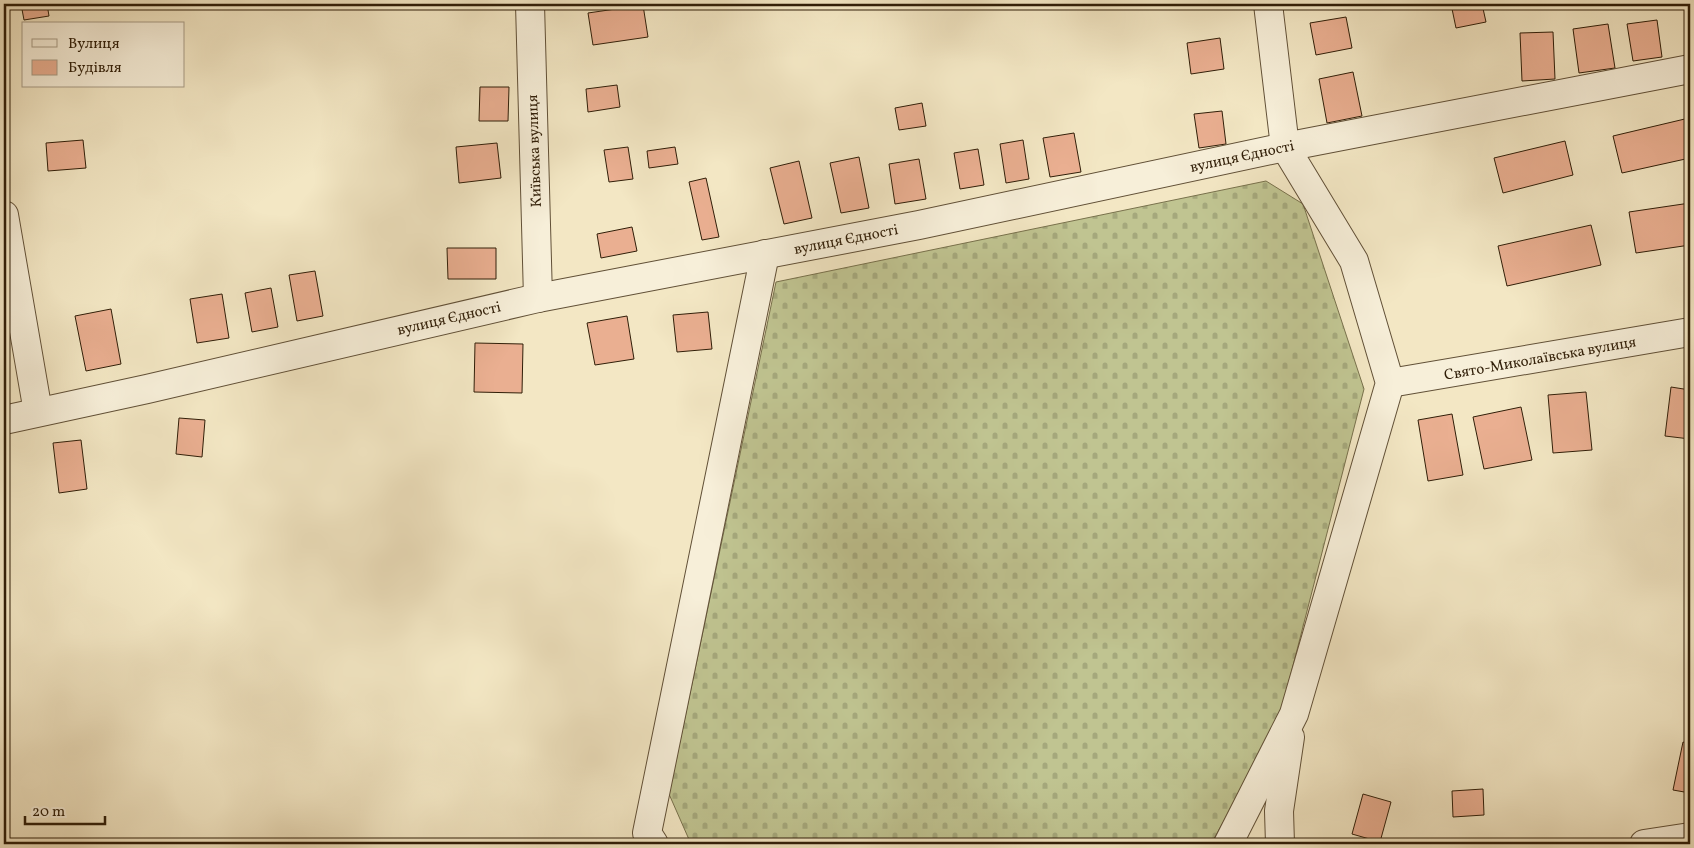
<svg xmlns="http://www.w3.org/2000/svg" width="1694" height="848" viewBox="0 0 1694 848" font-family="Vollkorn,serif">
  <defs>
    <pattern id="cemetery-stones" width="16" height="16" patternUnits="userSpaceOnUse" patternTransform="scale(1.25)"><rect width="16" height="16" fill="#c0c491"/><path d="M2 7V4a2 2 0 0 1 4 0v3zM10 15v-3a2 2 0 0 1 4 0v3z" fill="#a5a87c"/></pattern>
  </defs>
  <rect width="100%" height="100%" fill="#f3e7c4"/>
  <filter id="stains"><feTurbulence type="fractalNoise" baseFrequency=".004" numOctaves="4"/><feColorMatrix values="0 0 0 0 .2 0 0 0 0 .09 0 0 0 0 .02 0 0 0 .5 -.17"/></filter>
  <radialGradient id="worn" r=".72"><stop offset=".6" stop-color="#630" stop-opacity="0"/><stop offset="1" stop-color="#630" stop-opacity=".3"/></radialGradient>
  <path fill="url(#cemetery-stones)" stroke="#78714c" d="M1266 181 1303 204 1364 389 1278 724 1211 844H691L669 794 776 282Z"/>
  <g fill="#eaaf91" stroke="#301e08">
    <path d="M21 4H47L49 16 24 20Z"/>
    <path d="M1451 4H1482L1486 22 1456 28Z"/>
    <path d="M1686 4H1690V46Z"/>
    <path d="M643 5 648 37 593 45 588 13Z"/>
    <path d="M1346 17 1352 48 1316 55 1310 23Z"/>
    <path d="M1657 20 1662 57 1633 61 1627 24Z"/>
    <path d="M1608 24 1615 68 1579 73 1573 29Z"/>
    <path d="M1553 32 1555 79 1522 81 1520 33Z"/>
    <path d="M1220 38 1224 69 1191 74 1187 43Z"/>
    <path d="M1353 72 1362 116 1327 123 1319 79Z"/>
    <path d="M617 85 620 107 588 112 586 89Z"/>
    <path d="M480 87H509L508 121H479Z"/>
    <path d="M922 103 926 126 899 130 895 108Z"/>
    <path d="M1222 111 1226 144 1199 148 1194 114Z"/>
    <path d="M1689 118 1690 158 1622 173 1613 136Z"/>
    <path d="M1074 133 1081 172 1050 177 1043 138Z"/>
    <path d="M83 140 86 168 48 171 46 143Z"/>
    <path d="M1023 140 1029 179 1006 183 1000 144Z"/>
    <path d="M1565 141 1573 175 1503 193 1494 158Z"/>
    <path d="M497 143 501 178 459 183 456 147Z"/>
    <path d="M628 147 633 179 609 182 604 150Z"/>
    <path d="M675 147 678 164 649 168 647 151Z"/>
    <path d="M978 149 984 185 960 189 954 153Z"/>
    <path d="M859 157 869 208 841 213 830 163Z"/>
    <path d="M919 159 926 199 895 204 889 164Z"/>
    <path d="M799 161 812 218 784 224 770 168Z"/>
    <path d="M706 178 719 237 702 240 689 182Z"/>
    <path d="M1690 203V245L1636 253 1629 212Z"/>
    <path d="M1591 225 1601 265 1507 286 1498 246Z"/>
    <path d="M632 227 637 251 601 258 597 234Z"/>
    <path d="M447 248H496V279H448Z"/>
    <path d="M315 271 323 316 297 321 289 275Z"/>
    <path d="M271 288 278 327 252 332 245 293Z"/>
    <path d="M222 294 229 338 197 343 190 299Z"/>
    <path d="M111 309 121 364 86 371 75 316Z"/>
    <path d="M708 312 712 349 677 352 673 315Z"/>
    <path d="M627 316 634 359 595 365 587 323Z"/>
    <path d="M475 343 523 344 522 393 474 392Z"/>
    <path d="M1671 387 1690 390V439L1665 436Z"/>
    <path d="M1586 392 1592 450 1553 453 1548 395Z"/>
    <path d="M1521 407 1532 460 1484 469 1473 417Z"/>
    <path d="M1452 414 1463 475 1428 481 1418 420Z"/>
    <path d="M179 418 205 420 202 457 176 454Z"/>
    <path d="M81 440 87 489 59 493 53 443Z"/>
    <path d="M1683 742 1690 744V793L1673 790Z"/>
    <path d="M1483 789 1484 815 1453 817 1452 791Z"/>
    <path d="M1363 794 1391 802 1380 842 1352 834Z"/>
  </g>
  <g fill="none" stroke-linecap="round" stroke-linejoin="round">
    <g stroke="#615037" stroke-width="30">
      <g id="minor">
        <path d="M530 4 538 298"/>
        <path d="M4 215 38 412"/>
        <path d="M1390 383 1690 332"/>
        <path d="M4 420 147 389 538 298 919 225 1285 147 1690 69"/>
        <path d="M654 844 647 833 765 254"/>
        <path d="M1228 844 1294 714 1390 383 1354 261 1285 147 1268 4"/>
        <path d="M1280 844 1279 811 1290 737"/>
        <path d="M1644 844 1690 837"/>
      </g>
    </g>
    <use href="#minor" stroke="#f7efd9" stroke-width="28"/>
  </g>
  <g text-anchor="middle" stroke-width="5" stroke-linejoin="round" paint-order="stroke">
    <g font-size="15" fill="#301e08" stroke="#f7efd9">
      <text transform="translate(534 151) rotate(-92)" y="5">Київська вулиця</text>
      <text transform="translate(1242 156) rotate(-12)" y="5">вулиця Єдності</text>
      <text transform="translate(846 239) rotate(-11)" y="5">вулиця Єдності</text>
      <text transform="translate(449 318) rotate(-13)" y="5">вулиця Єдності</text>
      <text transform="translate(1540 358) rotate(-10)" y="5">Свято-Миколаївська вулиця</text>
    </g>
  </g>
  <rect width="1694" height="848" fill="none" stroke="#f3e7c4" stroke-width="20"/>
  <rect x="5" y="5" width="1684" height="838" fill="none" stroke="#301e08" stroke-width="2.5"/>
  <rect x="10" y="10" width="1674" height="828" fill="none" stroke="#301e08"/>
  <rect x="22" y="22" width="162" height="65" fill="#f7efd9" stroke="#a79b85"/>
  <rect x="32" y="39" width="25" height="8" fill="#f7efd9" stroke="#a79b85"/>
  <text x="68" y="48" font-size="15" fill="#301e08">Вулиця</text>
  <rect x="32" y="60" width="25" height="15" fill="#eaaf91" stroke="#a79b85"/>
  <text x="68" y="72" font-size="15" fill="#301e08">Будівля</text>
  <path d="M25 816v8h80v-8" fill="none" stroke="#301e08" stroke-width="2.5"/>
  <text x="32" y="816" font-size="15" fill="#301e08" stroke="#f7efd9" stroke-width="4" paint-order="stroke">20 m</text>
  <rect width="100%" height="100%" filter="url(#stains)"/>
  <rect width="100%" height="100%" fill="url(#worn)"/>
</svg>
